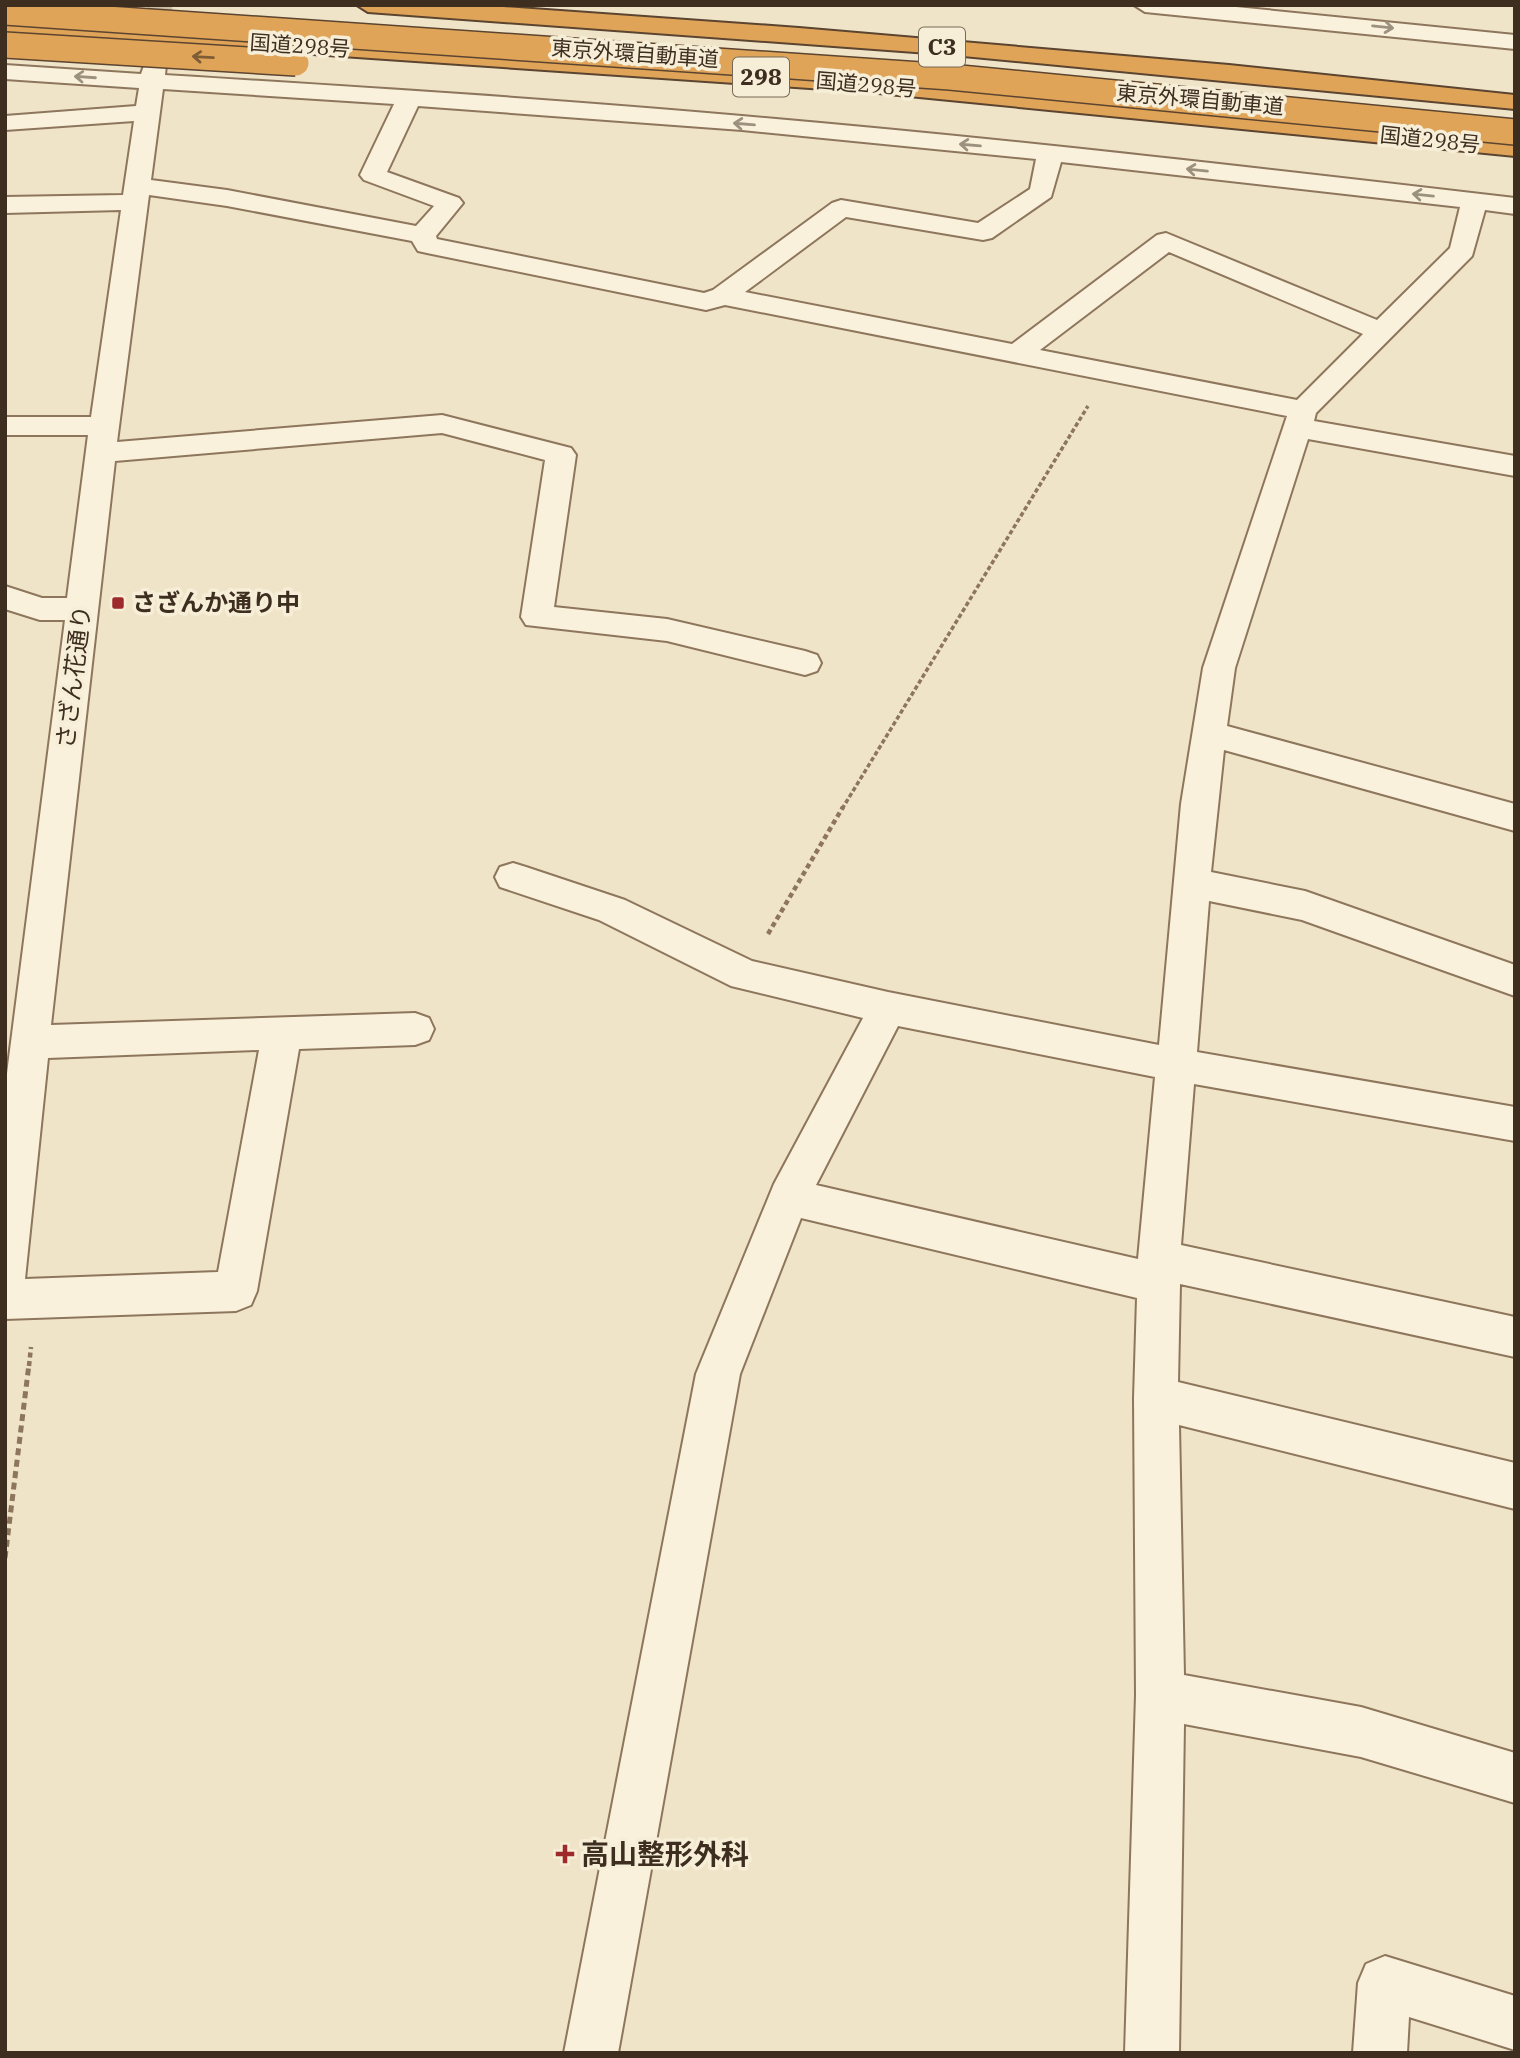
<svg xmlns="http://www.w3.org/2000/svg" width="1520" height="2058" viewBox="0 0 1520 2058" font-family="'IBM Plex Serif','Noto Sans JP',serif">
  <rect width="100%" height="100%" fill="#f0e4c8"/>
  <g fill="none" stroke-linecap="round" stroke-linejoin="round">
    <path stroke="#ccc0a6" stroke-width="25" stroke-dasharray="25 12" stroke-linecap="butt" d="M154 62 160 5"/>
    <g stroke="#8d765c" stroke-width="4">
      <g id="minor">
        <path d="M1134 5H1216L1515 35V49L1145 12Z"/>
        <path d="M154 58 162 60 166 65 165 75C357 87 550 99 742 116 1000 138 1258 168 1515 198V214L1485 210 1472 256 1316 413 1314 421 1515 456V476L1308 439 1235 668 1227 726 1515 804V831L1224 750 1211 872 1305 891 1515 965V996L1302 920 1209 901 1197 1052 1515 1107V1141L1194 1084 1181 1245 1515 1317V1357L1180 1284 1178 1382 1515 1463V1509L1179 1425 1184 1675 1361 1707 1515 1753V1803L1361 1757 1184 1724 1179 2053H1125L1136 1695 1134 1398 1137 1298 801 1218 740 1374 618 2053H564L696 1374 774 1184 863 1018 731 986 599 920 500 887 495 877 500 867 513 863 526 867 625 900 752 961 888 992 1159 1045 1181 804 1203 668 1287 416 725 305 706 310 427 253 418 251 412 241 227 206 149 195 117 442 442 415 571 448 576 455 554 607 667 619 805 651 817 655 821 663 817 671 805 675 667 641 526 625 521 617 545 460 442 433 115 461 51 1025 415 1013 429 1018 434 1029 429 1040 415 1045 299 1049 257 1291 251 1305 236 1311 5 1319V1089L65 620H40L5 609V586L42 598H67L88 435H5V417H91L121 210 5 213V197L123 195 134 121 5 130V116L136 106 139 88 5 79V65L141 74 146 60ZM163 89 394 104 360 175 364 180 434 206 416 226 227 190 151 180ZM418 106 742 130 1036 159 1030 189 978 223 841 200 832 203 713 290 704 293 437 239 436 236 463 203 459 198 387 172ZM1061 162 1460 207 1450 248 1377 320 1166 233 1157 235 1012 344 745 292 846 217 983 240 992 238 1051 197ZM1169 252 1363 334 1297 400 1040 350ZM898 1026 1155 1077 1138 1259 816 1185ZM259 1050 218 1272 25 1279 48 1058Z"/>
        <path d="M1385 1956 1515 1996V2050L1409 2017 1407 2053H1353L1358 1983 1366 1964Z"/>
      </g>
    </g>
    <g stroke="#5b4430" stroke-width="4">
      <g id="highway">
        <path d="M357 5H475L799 28 1229 65 1515 95V109L942 54 368 12Z"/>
        <path d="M5 19 868 78 1515 141V156L868 92 5 33Z"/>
      </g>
    </g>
    <path stroke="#8d765c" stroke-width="3.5" stroke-dasharray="4.5 2.5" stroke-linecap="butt" d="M842 809 1088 406"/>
    <g stroke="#8d765c" stroke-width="4.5" stroke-dasharray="5 3.5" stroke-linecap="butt">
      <path d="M768 934 843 807"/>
      <path d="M29 1366 31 1347"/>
    </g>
    <path stroke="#8d765c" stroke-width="5" stroke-dasharray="7 4.5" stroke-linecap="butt" d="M5 1558 29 1364"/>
    <use href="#minor" fill="#faf1dc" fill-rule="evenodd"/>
    <use href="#highway" fill="#e0a458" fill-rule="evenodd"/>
    <g stroke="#5b4430" stroke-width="28" stroke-linecap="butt">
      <g id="highway-bridge">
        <path d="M5 12 950 77 1515 132"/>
        <path d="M5 45 296 63"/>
      </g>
    </g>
    <use href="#highway-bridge" stroke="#e0a458" stroke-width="25"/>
  </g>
  <defs><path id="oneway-shaft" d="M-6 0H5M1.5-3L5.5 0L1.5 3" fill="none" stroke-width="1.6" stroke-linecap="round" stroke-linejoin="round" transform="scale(1.75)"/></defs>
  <g stroke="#9c907e">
    <use href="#oneway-shaft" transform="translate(1383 27) rotate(6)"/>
    <use href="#oneway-shaft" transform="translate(85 77) rotate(-176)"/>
    <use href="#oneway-shaft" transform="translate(744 124) rotate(-175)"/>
    <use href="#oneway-shaft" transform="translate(970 145) rotate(-175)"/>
    <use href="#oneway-shaft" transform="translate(1197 170) rotate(-174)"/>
    <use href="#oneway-shaft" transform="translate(1423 195) rotate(-174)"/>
  </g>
  <use stroke="#7e5d36" href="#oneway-shaft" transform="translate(203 57) rotate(-177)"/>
  <g fill="#9e2a2b" stroke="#f7eed8" stroke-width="2.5">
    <rect x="111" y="596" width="14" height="14" rx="3.5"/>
    <path d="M561.5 1843.5h7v7h7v7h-7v7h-7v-7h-7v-7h7z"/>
  </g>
  <g text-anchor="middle" stroke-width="7" stroke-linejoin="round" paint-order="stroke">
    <g font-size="21" fill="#3d2e20" stroke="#f7eed8">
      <text transform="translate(300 46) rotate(4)" y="7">国道298号</text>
      <text transform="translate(635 54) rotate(4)" y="7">東京外環自動車道</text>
      <text transform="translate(866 85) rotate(5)" y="7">国道298号</text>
      <text transform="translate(1200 100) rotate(5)" y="7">東京外環自動車道</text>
      <text transform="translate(1430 140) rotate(6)" y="7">国道298号</text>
    </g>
    <g fill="#f7eed8" stroke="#756857" stroke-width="2">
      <rect x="919" y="27.5" width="46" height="39" rx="5"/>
      <rect x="733" y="57.5" width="56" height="39" rx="5"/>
    </g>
    <g font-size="23" font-weight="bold" fill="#3d2e20">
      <text x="942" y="55">C3</text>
      <text x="761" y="85">298</text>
    </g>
    <g font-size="24" font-weight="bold" fill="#3d2e20" stroke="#f7eed8" text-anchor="start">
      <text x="132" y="611">さざんか通り中</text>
    </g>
    <g font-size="24" fill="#3d2e20" stroke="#f7eed8">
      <text transform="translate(74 677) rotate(-83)" y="8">さざん花通り</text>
    </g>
    <g font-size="28" font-weight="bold" fill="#3d2e20" stroke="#f7eed8" text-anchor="start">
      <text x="581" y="1864">高山整形外科</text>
    </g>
  </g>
  <rect width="1520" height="2058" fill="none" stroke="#3d2e20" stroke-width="14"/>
</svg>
